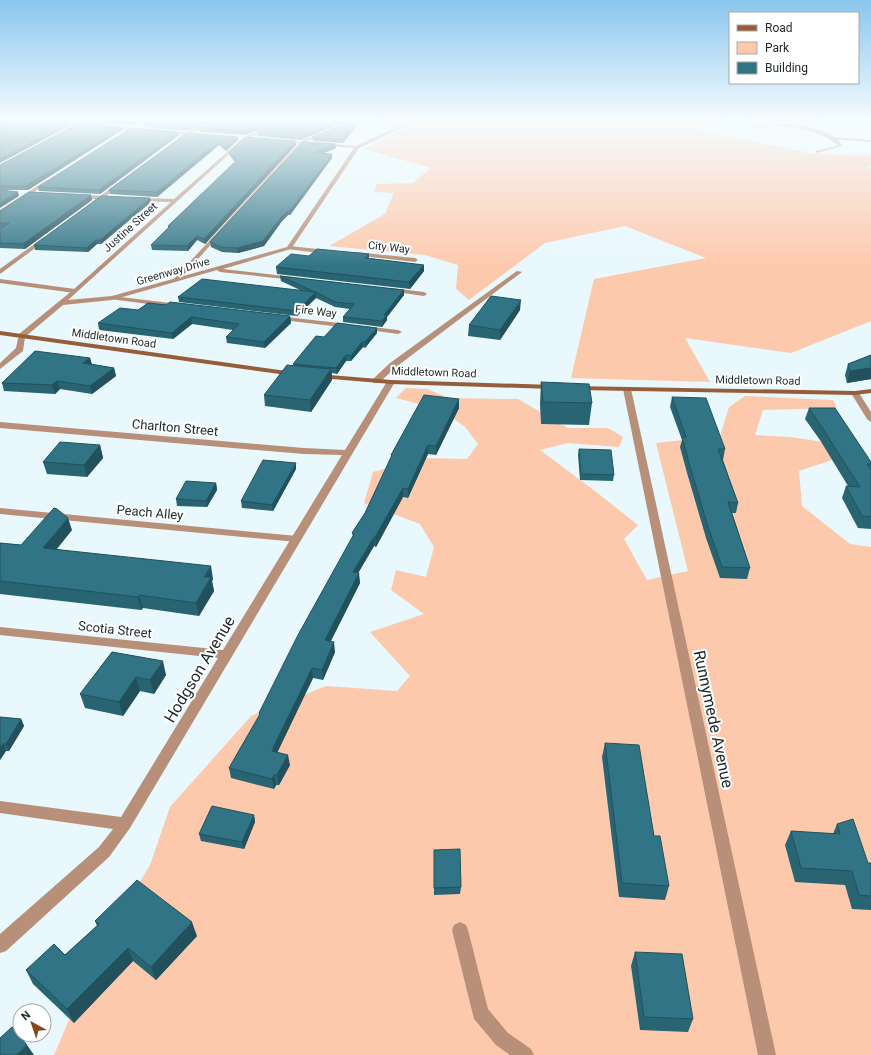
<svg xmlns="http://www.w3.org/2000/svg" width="871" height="1055" viewBox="0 0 871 1055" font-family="Roboto,sans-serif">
  <rect width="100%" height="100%" fill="#e8f8fd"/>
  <g fill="#fdc9ad">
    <path d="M410 119H720L711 120 701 131 816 154 871 155V166H868L871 168V321L791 353 685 338 710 382 571 378 594 279 706 258 625 226 545 243 469 300 456 289 458 265 425 255 329 246 385 214 394 193 375 192 376 184 413 183 431 168 364 149 411 125Z"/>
    <path d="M406 388 428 389 448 398 518 399 568 428H608L623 437 619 447 568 443 540 450 595 491 638 525 624 539 647 580 688 571 656 443 720 436 729 407 745 396 833 400 837 408 763 410 755 435 790 437 856 447 870 457H841L799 471 802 506 850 544 871 547V1055H54L98 952 150 865 170 807 251 716 326 686 397 691 410 676 370 632 424 614 391 590 396 570 426 577 434 547 420 524 364 503 373 472 425 458 467 459 478 444 465 427 442 410 396 398Z"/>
  </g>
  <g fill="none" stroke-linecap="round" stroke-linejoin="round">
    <g fill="#b88f78" fill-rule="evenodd">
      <path d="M91 119H98L71 129 68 128 75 124Z"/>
      <path d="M226 119H233L188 134 180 140 177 139 186 132Z"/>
      <path d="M358 119H364L346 127 343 126Z"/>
      <path d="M788 124C802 125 837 131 842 146L817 153 815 151 837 146V144C818 131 800 126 777 126 769 126 759 129 752 126Z"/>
      <path d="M324 132 327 133 303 143 178 281H174V279L301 141Z"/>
      <path d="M118 183 122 184 96 204H92V202Z"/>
      <path d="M44 237 49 238 0 274V269Z"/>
      <path d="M289 246 327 250 330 252 327 254 287 249V247Z"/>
      <path d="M355 252 415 258 418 260 415 262 353 255V253Z"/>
      <path d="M517 271 522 272 396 367 379 383H373V379L390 363Z"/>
      <path d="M0 279 75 289 78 291 75 293 0 283Z"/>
      <path d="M112 296 179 304 182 306 179 308 110 299V297Z"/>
      <path d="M277 316 348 324 351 326 348 328 275 319 274 318Z"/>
      <path d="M364 326 398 330 402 332 398 334 362 329 361 328Z"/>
      <path d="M0 508 297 536 302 539 297 542 0 514Z"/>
      <path d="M460 922 466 925 468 930 488 1009 508 1033 531 1049 534 1055H510L496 1045 474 1019 452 930 454 925Z"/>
    </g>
    <g fill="#b88f78" fill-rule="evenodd">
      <path d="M403 119H407L406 126 359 148 291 249 223 269 293 277 295 278V280L220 272 217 270 112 300 63 305 25 337 23 351 0 369V363L16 348 19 334 73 290 171 202 137 201 135 200V198L174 199 244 137 269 128 272 129 246 139 68 300 112 296 287 247 354 148 281 142 280 140 356 146 403 124Z"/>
      <path d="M56 122 90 125 92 126 90 127 55 124Z"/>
      <path d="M110 126 142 129 144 130 142 131 109 128Z"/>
      <path d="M166 131 200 133 202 134 200 135 165 133Z"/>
      <path d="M832 137 871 140V142L831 139Z"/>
      <path d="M47 180 51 181 0 214V210Z"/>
      <path d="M78 195 111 196 114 198 111 200 76 198 75 197Z"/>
      <path d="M391 288 424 292 427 294 424 296 389 291 388 290Z"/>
      <path d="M388 380H394L395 382 130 828 109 857 6 951 0 953V934L99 847 113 829 0 813V801L121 817 218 658 0 635V627L223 650 342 455 304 454 0 428V422L304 448 345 450Z"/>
      <path d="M624 387H630L631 389 776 1055H758L623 389Z"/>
      <path d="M852 391H858L859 393 871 412V422L867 419 851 393Z"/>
    </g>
    <g fill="#975d3b" fill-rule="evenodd">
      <path d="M0 331 294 372 298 374 294 376 0 335Z"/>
      <path d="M317 374 391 380 553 385 557 387 553 389 391 384 320 378H317Z"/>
      <path d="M574 386 855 391 871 389V393L855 395 577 390H574Z"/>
    </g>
  </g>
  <g fill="#296472">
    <path d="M45 119H85L78 122Z"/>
    <path d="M91 119H151L131 125 92 123Z"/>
    <path d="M157 119H220L186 131 144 127V124Z"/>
    <path d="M226 119H289L245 135 200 132 199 128Z"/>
    <path d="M294 119H353L300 140 258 136 257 132Z"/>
    <path d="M358 119V123L343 143 313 141 312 137Z"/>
    <path d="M122 130 28 190H0V165Z"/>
    <path d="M178 132 179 135 100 194 39 191 38 187Z"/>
    <path d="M187 133 238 140 226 151 219 145 157 197 110 194 109 190Z"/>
    <path d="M295 141 296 145 205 244 197 240 188 251 152 250 151 245 168 228V226L235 162 230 156 229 152Z"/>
    <path d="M303 142 335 144 336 148 322 154H332V158L290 215H288L282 221 264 246 238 253 222 252 211 247 210 242Z"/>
    <path d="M91 195 92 200 25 249 0 248V229L2 228H0V211Z"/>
    <path d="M151 202 101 244H97L88 252 35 250 34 245Z"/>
    <path d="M369 254V258L424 265V271L410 289 277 274 276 267 309 256Z"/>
    <path d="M280 276 404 290V295L387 317V320L382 327 343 322V317L350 309 335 307 316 298 297 316 179 302 178 297 302 291 281 281Z"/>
    <path d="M166 305 290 316 291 323 265 348 227 343 226 337 233 330 192 324 173 339 99 330 98 323 138 310Z"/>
    <path d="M520 310 500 340 468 336 469 325Z"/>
    <path d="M377 333 365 348 363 347 351 361H346L337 374 332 373V380L311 412 265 406 264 395 293 365V364L324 337Z"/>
    <path d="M871 355V379L847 383 845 375 848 364Z"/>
    <path d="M90 358 92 364 114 368 116 376 92 394 60 389 55 394 4 391 2 383Z"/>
    <path d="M541 382 592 403 589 425 541 424 540 404Z"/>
    <path d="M672 397 725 449 723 460 738 503 736 513H732L750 568 747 579 720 578 706 538 687 473 680 447 682 440 670 407Z"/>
    <path d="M459 399V408L436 455 428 454 408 498 403 497 376 547 374 546 358 573 360 583 331 641 335 652 323 680 313 678 277 753 290 765 279 785H276L274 789 231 778 229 768 259 716V713L353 536 352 533 365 513 391 458V455Z"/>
    <path d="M809 408 871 462V529L858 528 842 498 846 486H848L820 440 805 419Z"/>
    <path d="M100 445 103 458 87 477 47 474 43 462Z"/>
    <path d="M579 449 614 475 613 481 580 480 578 455Z"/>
    <path d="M296 469 273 511 242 508 241 501Z"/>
    <path d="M216 483 217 490 207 507 177 506 176 499Z"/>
    <path d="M72 530 57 549 213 579 212 581 214 591 199 616 143 608 141 610 0 594V543L21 545Z"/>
    <path d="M112 652 166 675 154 694 140 691 123 716 85 708 80 694Z"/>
    <path d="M0 717 21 719 24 726 9 751H6L0 760Z"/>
    <path d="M605 743 654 836 669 886 665 900 619 897 602 757Z"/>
    <path d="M254 815 255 822 244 849 201 841 199 834Z"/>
    <path d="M837 824 868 863H871V910L852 909 845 885 795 882 785 845 791 831 833 834Z"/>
    <path d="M434 850 461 887 460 894 434 895Z"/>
    <path d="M95 921 197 936 156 980 133 961 74 1023 33 984 26 970 65 955 97 926Z"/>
    <path d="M635 952 693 1019 688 1032 640 1030 631 966Z"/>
  </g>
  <g fill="#22515d">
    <path d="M12 119H20L0 129V125Z"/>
    <path d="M77 119H85L78 122Z"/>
    <path d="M139 119H151L131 125 130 122Z"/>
    <path d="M209 119H220L186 131 185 127Z"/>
    <path d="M279 119H289L245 135 244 132Z"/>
    <path d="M344 119H353L300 140V136Z"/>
    <path d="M358 119V123L343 143V140Z"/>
    <path d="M68 122 69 126 0 163V159Z"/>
    <path d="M122 127V130L28 190 26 186Z"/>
    <path d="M178 132 179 135 100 194 99 190Z"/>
    <path d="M238 137V140L226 151 225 148Z"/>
    <path d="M219 141V145L157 197V192Z"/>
    <path d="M295 141 296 145 205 244 204 239Z"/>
    <path d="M335 144 336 148 313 157V153Z"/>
    <path d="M332 154V158L290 215V211Z"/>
    <path d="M18 192 19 196 0 208V203Z"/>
    <path d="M91 195 92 200 25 249 23 244Z"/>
    <path d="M150 198 151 202 101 244 100 240Z"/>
    <path d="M288 211V215L282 221 264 246 238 253 237 248 282 216Z"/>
    <path d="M197 236V240L188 251 187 246Z"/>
    <path d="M96 240 97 244 88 252 87 248Z"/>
    <path d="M424 265V271L410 289 409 282Z"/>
    <path d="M404 290V295L387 317V320L382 327V321L384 315Z"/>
    <path d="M316 292V298L297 316V311Z"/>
    <path d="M521 300 520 310 500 340V330Z"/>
    <path d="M290 316 291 323 265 348 264 342Z"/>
    <path d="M191 317 192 324 173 339 172 333Z"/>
    <path d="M377 328V333L365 348V342Z"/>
    <path d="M362 342 363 347 351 361V356Z"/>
    <path d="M346 355V361L337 374 336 368Z"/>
    <path d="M90 358 92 366 83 363Z"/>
    <path d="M114 368 116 376 92 394 90 386Z"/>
    <path d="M871 368V379L847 383 850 371Z"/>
    <path d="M331 369 332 380 311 412 310 400Z"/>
    <path d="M57 381 60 389 55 394 52 385Z"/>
    <path d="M459 399V408L436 455V446Z"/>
    <path d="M100 445 103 458 87 477 84 465Z"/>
    <path d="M428 445V454L408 498V489Z"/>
    <path d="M296 463V469L273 511 272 505Z"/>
    <path d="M216 483 217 490 207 507 206 501Z"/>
    <path d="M403 488V497L376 547 375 537Z"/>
    <path d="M68 518 72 530 47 560 43 548Z"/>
    <path d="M374 537V546L353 582V572Z"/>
    <path d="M211 566 213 579 212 581 214 591 199 616 196 603 204 577Z"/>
    <path d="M359 573 360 583 326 650 325 640Z"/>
    <path d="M139 595 143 608 141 610 138 597Z"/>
    <path d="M334 642 335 652 323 680 322 670Z"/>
    <path d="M163 661 166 675 154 694 150 680Z"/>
    <path d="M312 668 313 678 276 755 272 751 273 748Z"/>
    <path d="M136 677 140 691 123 716 119 702Z"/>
    <path d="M21 719 24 726 9 751 6 744Z"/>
    <path d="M3 744 6 751 0 760V748Z"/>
    <path d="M288 755 290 765 279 785 277 775Z"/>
    <path d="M274 775 276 785 274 789 272 779Z"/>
    <path d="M254 815 255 822 244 849 242 842Z"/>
    <path d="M192 922 197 936 156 980 151 967Z"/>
    <path d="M128 948 133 961 74 1023 67 1009Z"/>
    <path d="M27 1045 34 1055H16Z"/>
  </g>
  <g fill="#307485" stroke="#22515d">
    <path d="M0 119H12L0 125Z"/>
    <path d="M26 119 68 122 0 159V129Z"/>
    <path d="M92 119H139L130 122Z"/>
    <path d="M157 119H209L185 127 144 124Z"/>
    <path d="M226 119H279L244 132 199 128Z"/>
    <path d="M294 119H344L300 136 257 132Z"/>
    <path d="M358 119 343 140 312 137Z"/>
    <path d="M79 123 122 127 26 186H0V165Z"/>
    <path d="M131 128 178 132 99 190 38 187Z"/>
    <path d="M187 133 238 137 225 148 219 141 157 192 109 190Z"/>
    <path d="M246 137 295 141 204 239 197 236 187 246 151 245 170 226H168L237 160 229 152Z"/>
    <path d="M303 142 335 144 313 153 332 154 290 211H288L282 216 263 241 237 248 221 247 210 242Z"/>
    <path d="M0 190 18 192 0 203Z"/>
    <path d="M29 192 91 195 23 244 0 243V229L9 223H0V211Z"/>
    <path d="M101 196 150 198 100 240H96L87 248 34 245Z"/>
    <path d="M317 249 369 254 365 258 424 265 409 282 276 267 291 254 309 256Z"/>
    <path d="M280 276 404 290 384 315H387L382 321 343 317 354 304 335 302 316 292 297 311 178 297 202 279 315 292Z"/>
    <path d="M491 296 521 300 500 330 469 325Z"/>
    <path d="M170 302 290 316 264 342 226 337 239 324 191 317 172 333 98 323 120 308 138 310 148 303 166 305Z"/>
    <path d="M337 323 377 328 365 342H362L351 356 346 355 336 368 293 364 316 336 324 337Z"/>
    <path d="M35 351 90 358 83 363 114 368 90 386 57 381 52 385 2 383Z"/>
    <path d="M871 355V368L850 371 848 364Z"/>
    <path d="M287 365 331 369 310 400 264 395Z"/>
    <path d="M541 382 589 384 592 403 543 402Z"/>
    <path d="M424 395 459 399 436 446 428 445 408 489 403 488 375 537H374L353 572 359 573 325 640 334 642 322 670 312 668 273 748H274L272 751 288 755 277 775H274L272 779 229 768 260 714 259 713 298 635 354 534 352 533 365 513 392 455H391Z"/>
    <path d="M672 397 706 398 725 449H718L738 503 728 502 750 568 722 567 708 527 689 463 682 437H686Z"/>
    <path d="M809 408H835L871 462V464H867L871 470V517L862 516 846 486 860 487 823 429Z"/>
    <path d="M60 442 100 445 84 465 43 462Z"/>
    <path d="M579 449 611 450 614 475 581 474Z"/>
    <path d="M263 460 296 463 272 505 241 501Z"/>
    <path d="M186 481 216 483 206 501 176 499Z"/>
    <path d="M54 508 57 509 68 518 43 548 211 566 204 577H211L196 603 139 595 138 597 0 581V543L21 545Z"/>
    <path d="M112 652 163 661 150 680 136 677 119 702 80 694Z"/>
    <path d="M0 717 21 719 6 744H3L0 748Z"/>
    <path d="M605 743 639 745 654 836H660L669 886 622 883Z"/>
    <path d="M212 806 254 815 242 842 199 834Z"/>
    <path d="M853 819 868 863H871V896L859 895 852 871 801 868 791 831 840 834 837 824Z"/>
    <path d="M460 849 461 887 434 888V850Z"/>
    <path d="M137 880 192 922 151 967 128 948 67 1009 26 970 54 944 65 955 99 924 95 921Z"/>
    <path d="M635 952 682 954 693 1019 644 1017Z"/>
    <path d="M12 1027 27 1045 16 1055H0V1038Z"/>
  </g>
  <linearGradient id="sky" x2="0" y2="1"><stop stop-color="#8ac6ed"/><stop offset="0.45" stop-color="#f5fcfe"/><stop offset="1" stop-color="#f5fcfe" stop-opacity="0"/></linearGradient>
  <rect width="871" height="267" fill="url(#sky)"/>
  <g text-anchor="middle" stroke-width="4" stroke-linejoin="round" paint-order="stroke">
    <g font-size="11" fill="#1c272a" stroke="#fff">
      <text transform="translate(130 227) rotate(-42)" y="4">Justine Street</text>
      <text transform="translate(389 247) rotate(6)" y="4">City Way</text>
      <text transform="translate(173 271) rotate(-16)" y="4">Greenway Drive</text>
      <text transform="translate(316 311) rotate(7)" y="4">Fire Way</text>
      <text transform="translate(114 338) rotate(8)" y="4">Middletown Road</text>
      <text transform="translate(434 372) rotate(2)" y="4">Middletown Road</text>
      <text transform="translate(758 380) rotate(1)" y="4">Middletown Road</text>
    </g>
    <g font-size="13" fill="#1c272a" stroke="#fff">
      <text transform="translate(175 427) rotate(5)" y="5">Charlton Street</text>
      <text transform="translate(150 512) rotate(5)" y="5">Peach Alley</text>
      <text transform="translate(115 629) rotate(6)" y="5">Scotia Street</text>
    </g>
    <g font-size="16" fill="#1c272a" stroke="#fff">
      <text transform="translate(199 669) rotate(-59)" y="6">Hodgson Avenue</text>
      <text transform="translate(714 719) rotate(78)" y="6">Runnymede Avenue</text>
    </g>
  </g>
  <rect x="729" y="12" width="130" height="72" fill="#ffffff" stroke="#a4a9aa"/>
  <rect x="737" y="25" width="20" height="6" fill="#975d3b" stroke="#a4a9aa"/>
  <text x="765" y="32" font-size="12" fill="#1c272a">Road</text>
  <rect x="737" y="42" width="20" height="12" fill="#fdc9ad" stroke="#a4a9aa"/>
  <text x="765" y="52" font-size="12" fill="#1c272a">Park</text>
  <rect x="737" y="62" width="20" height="12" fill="#307485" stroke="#a4a9aa"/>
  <text x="765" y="72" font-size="12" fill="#1c272a">Building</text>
  <g transform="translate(32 1023) rotate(320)"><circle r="19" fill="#ffffff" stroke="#a4a9aa"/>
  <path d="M0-3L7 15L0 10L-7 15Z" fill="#8a461a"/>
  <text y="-6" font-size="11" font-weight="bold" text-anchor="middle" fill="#1c272a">N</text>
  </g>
</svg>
